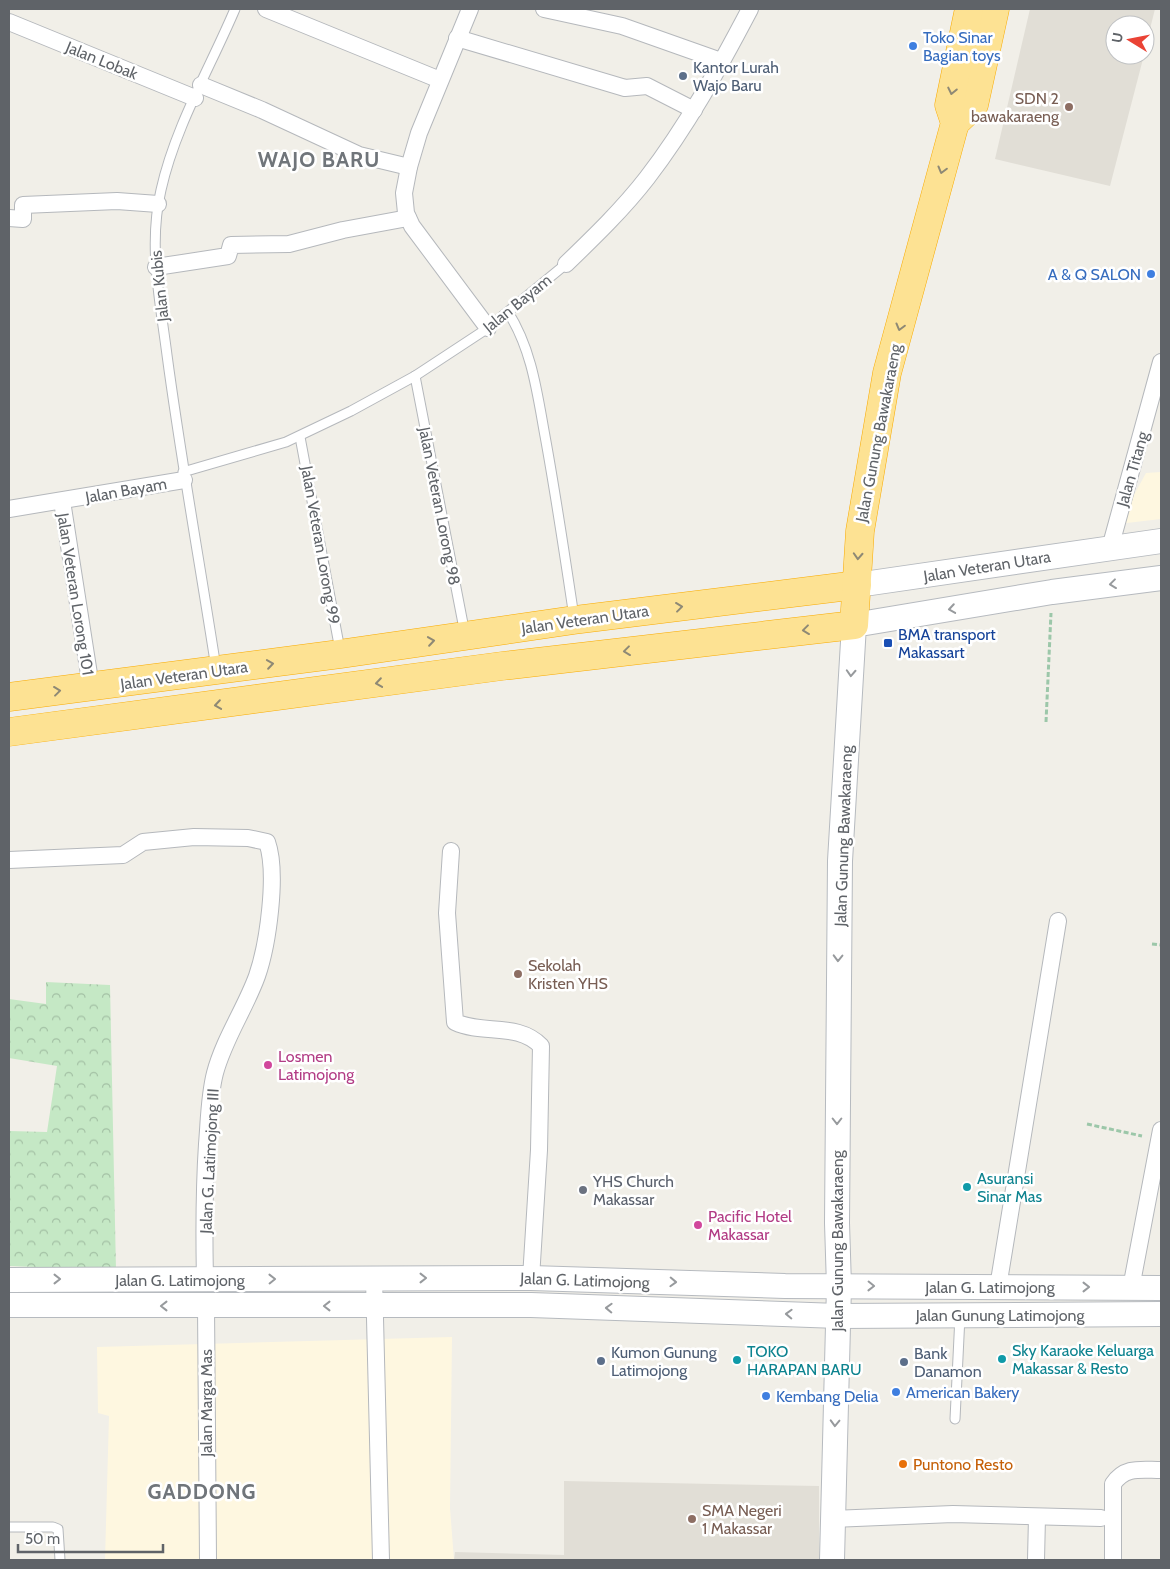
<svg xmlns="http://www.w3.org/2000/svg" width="1170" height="1569" viewBox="0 0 1170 1569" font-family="Cabin,sans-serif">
  <defs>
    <pattern id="forest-crowns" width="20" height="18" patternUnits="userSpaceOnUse" patternTransform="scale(1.25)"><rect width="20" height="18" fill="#c5e8c5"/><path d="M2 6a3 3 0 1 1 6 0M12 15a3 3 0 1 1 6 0" fill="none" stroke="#a3c0a4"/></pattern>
  </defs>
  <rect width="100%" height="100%" fill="#f1efe8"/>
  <g fill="#fef7e0">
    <path d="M1161 472V519L1118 524 1146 473Z"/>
    <path d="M452 1337 450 1508 454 1560H105L109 1416 98 1413 97 1347Z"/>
  </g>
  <g fill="#e1ded6">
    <path d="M1030 9H1155L1145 49V25H1115V55H1144L1110 186 995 159Z"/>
    <path d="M564 1481 819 1486V1560H454L455 1552 564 1555Z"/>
  </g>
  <path fill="url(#forest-crowns)" d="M46 982 110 985 116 1270 9 1266V1131L47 1132 57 1066 9 1058V999L46 1004Z"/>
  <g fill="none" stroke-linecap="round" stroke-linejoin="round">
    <g stroke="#b5b8bc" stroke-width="11">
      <g id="lane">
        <path d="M508 312C532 350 537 392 545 436 556 496 565 557 574 617"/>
        <path d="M415 376 465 634"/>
        <path d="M300 437 340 650"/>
        <path d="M183 472 286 442 351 411 415 376 488 328 566 264"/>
        <path d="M216 668C200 564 181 460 167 355 160 300 148 245 161 190 175 127 210 68 235 9"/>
        <path d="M955 1419 960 1316"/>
        <path d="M9 1527H53L58 1529 60 1560"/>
      </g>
    </g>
    <g stroke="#b5b8bc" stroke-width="18">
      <g id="street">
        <path d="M266 9 440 80"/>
        <path d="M470 9 419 133 409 167 404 193 406 213 412 226 488 328"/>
        <path d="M544 9 622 26 721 61"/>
        <path d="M9 22 195 98"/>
        <path d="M457 38 625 88 647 86 694 110"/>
        <path d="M201 85 262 110 359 155 409 167"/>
        <path d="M9 218 23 219V205L117 201 158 204"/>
        <path d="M566 264C594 237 623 209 647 178 687 126 719 68 750 9"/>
        <path d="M156 267 228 256 231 245 289 244 343 230 408 218"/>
        <path d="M62 501 91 687"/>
        <path d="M9 509 184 480"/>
        <path d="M1110 548 1161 362"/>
        <path d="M451 851 447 913 455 1022C483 1035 518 1022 541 1046L539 1150 531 1278"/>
        <path d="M9 860 123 855 143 842 194 837 248 838 267 842C278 873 268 944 257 976 245 1009 224 1039 215 1073 209 1096 209 1121 207 1144 204 1190 204 1235 205 1280"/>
        <path d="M374 1278 381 1560"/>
        <path d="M998 1287 1058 921"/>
        <path d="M1131 1288 1161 1130"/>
        <path d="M206 1306 208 1560"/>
        <path d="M832 1519 953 1514 1101 1518"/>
        <path d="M1036 1560 1037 1517"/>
        <path d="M1113 1560V1484C1125 1466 1141 1470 1161 1470"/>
      </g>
    </g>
    <g stroke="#b6babf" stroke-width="26">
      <g id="secondary">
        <path d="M857 585 1161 541"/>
        <path d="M9 1280 531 1278 785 1286 1161 1288"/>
        <path d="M9 1305H531L838 1316 1161 1314"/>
        <path d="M832 1560 839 1286 837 1223 840 861 854 625 1052 592 1161 578"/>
      </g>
    </g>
    <g stroke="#f9ab00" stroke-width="29">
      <g id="highway">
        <path d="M955 123 974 105 995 9"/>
        <path d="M9 697 340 654 574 620 857 585"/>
        <path d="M9 732 502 666 854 625 860 531 887 373 955 123 949 105 969 9"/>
      </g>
    </g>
    <g stroke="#9cc7a9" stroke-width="3" stroke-dasharray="5 2.5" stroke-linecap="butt">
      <path d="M1046 722 1051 613"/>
      <path d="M1152 944 1161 945"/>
      <path d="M1087 1124 1142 1136"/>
    </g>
    <use href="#lane" stroke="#fff" stroke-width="9"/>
    <use href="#street" stroke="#fff" stroke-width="16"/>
    <use href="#secondary" stroke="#fff" stroke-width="24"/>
    <use href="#highway" stroke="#fde293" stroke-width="28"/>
  </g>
  <defs><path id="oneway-chevron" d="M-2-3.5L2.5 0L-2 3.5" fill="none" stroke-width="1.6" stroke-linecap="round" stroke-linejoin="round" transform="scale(1.25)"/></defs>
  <g stroke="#8e8975">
    <use href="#oneway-chevron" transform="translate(952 91) rotate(102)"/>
    <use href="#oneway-chevron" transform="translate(942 170) rotate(105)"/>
    <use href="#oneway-chevron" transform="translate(900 327) rotate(105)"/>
    <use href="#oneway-chevron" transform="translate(858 556) rotate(93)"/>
    <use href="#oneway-chevron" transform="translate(679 607) rotate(-7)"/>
    <use href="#oneway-chevron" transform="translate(806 630) rotate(173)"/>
    <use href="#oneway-chevron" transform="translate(431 641) rotate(-8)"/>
    <use href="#oneway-chevron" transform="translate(627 651) rotate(173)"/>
    <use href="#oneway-chevron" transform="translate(270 664) rotate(-8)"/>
    <use href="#oneway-chevron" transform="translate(379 683) rotate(172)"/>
    <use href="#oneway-chevron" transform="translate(57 691) rotate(-7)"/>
    <use href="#oneway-chevron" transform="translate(218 705) rotate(172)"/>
  </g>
  <g stroke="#979a9d">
    <use href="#oneway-chevron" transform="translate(1113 584) rotate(173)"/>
    <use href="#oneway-chevron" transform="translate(952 609) rotate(171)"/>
    <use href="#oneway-chevron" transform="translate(851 673) rotate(93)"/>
    <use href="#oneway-chevron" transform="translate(838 958) rotate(91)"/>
    <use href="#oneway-chevron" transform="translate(837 1121) rotate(90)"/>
    <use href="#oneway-chevron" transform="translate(423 1278)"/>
    <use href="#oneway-chevron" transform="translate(57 1279)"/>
    <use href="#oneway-chevron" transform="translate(272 1279) rotate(-1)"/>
    <use href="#oneway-chevron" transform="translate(673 1282) rotate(2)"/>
    <use href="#oneway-chevron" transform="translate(871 1286) rotate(1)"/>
    <use href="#oneway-chevron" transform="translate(1086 1287)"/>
    <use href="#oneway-chevron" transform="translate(164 1306) rotate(-180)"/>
    <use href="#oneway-chevron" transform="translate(327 1306) rotate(180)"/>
    <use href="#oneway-chevron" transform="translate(609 1308) rotate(-178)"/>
    <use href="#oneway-chevron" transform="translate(789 1314) rotate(-178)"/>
    <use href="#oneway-chevron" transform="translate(835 1423) rotate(92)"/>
  </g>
  <g fill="#3f7fe0" stroke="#fff" stroke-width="2">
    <circle cx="913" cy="46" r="5"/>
    <circle cx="1151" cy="274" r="5"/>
    <circle cx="896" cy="1392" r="5"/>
    <circle cx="766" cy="1396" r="5"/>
  </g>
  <g fill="#5c6f8a" stroke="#fff" stroke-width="2">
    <circle cx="683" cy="76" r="5"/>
    <circle cx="601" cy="1361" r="5"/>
    <circle cx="904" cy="1362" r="5"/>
  </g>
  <g fill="#8d6e63" stroke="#fff" stroke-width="2">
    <circle cx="1069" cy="107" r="5"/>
    <circle cx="518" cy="974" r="5"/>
    <circle cx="692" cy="1519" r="5"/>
  </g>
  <rect fill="#1a4fb4" stroke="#fff" stroke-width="2" x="883" y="638" width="10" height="10" rx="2.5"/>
  <g fill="#d1479c" stroke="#fff" stroke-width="2">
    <circle cx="268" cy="1065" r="5"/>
    <circle cx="698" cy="1225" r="5"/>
  </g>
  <g fill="#0f9aa8" stroke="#fff" stroke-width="2">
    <circle cx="967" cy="1187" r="5"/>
    <circle cx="1002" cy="1359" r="5"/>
    <circle cx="737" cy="1360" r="5"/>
  </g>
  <circle fill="#6b7280" stroke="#fff" stroke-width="2" cx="583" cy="1190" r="5"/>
  <circle fill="#e8710a" stroke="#fff" stroke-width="2" cx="903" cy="1464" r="5"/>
  <g text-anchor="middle" stroke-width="5" stroke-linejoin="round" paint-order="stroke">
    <g font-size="16" fill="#366cbe" stroke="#fff" text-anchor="start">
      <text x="923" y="43">Toko Sinar<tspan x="923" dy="18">Bagian toys</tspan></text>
      <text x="1141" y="280" text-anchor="end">A &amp; Q SALON</text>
      <text x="906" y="1398">American Bakery</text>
      <text x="776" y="1402">Kembang Delia</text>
    </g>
    <g font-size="16" fill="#5f6368" stroke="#fff">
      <text transform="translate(102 60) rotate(22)" y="6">Jalan Lobak</text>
      <text transform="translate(159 286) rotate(-96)" y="6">Jalan Kubis</text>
      <text transform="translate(517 303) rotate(-39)" y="6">Jalan Bayam</text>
      <text transform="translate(878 433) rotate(-79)" y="6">Jalan Gunung Bawakaraeng</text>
      <text transform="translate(1132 469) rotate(-74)" y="6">Jalan Titang</text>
      <text transform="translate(126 490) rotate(-10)" y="6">Jalan Bayam</text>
      <text transform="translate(440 506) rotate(79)" y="6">Jalan Veteran Lorong 98</text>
      <text transform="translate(321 545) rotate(80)" y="6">Jalan Veteran Lorong 99</text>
      <text transform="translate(987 566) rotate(-9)" y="6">Jalan Veteran Utara</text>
      <text transform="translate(76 594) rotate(81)" y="6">Jalan Veteran Lorong 101</text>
      <text transform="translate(585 619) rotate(-8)" y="6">Jalan Veteran Utara</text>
      <text transform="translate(184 675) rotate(-8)" y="6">Jalan Veteran Utara</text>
      <text transform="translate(843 836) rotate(-88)" y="6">Jalan Gunung Bawakaraeng</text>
      <text transform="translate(209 1161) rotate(-87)" y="6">Jalan G. Latimojong III</text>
      <text transform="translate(837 1241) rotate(-90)" y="6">Jalan Gunung Bawakaraeng</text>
      <text x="180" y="1286">Jalan G. Latimojong</text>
      <text transform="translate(585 1280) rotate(2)" y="6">Jalan G. Latimojong</text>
      <text x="990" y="1293">Jalan G. Latimojong</text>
      <text x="1000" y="1321">Jalan Gunung Latimojong</text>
      <text transform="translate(206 1403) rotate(-90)" y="6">Jalan Marga Mas</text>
    </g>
    <g font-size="16" fill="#4e5e75" stroke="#fff" text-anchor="start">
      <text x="693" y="73">Kantor Lurah<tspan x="693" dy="18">Wajo Baru</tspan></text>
      <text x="611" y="1358">Kumon Gunung<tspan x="611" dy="18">Latimojong</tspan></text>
      <text x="914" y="1359">Bank<tspan x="914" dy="18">Danamon</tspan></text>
    </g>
    <g font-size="16" fill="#785e54" stroke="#fff" text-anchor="start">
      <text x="1059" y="104" text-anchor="end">SDN 2<tspan x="1059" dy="18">bawakaraeng</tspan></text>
      <text x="528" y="971">Sekolah<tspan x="528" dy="18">Kristen YHS</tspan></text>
      <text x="702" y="1516">SMA Negeri<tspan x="702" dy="18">1 Makassar</tspan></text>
    </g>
    <g font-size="16" fill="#164399" stroke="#fff" text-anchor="start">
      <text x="898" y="640">BMA transport<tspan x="898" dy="18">Makassart</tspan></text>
    </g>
    <g font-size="16" fill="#b23c85" stroke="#fff" text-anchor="start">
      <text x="278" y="1062">Losmen<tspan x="278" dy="18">Latimojong</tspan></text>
      <text x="708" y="1222">Pacific Hotel<tspan x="708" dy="18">Makassar</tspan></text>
    </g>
    <g font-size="16" fill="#0d838f" stroke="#fff" text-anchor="start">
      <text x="977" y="1184">Asuransi<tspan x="977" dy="18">Sinar Mas</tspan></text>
      <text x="1012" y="1356">Sky Karaoke Keluarga<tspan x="1012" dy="18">Makassar &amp; Resto</tspan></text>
      <text x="747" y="1357">TOKO<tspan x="747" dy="18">HARAPAN BARU</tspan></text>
    </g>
    <g font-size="16" fill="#5b616d" stroke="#fff" text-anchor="start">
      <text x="593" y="1187">YHS Church<tspan x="593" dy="18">Makassar</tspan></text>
    </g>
    <g font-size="16" fill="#c56008" stroke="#fff" text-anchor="start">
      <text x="913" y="1470">Puntono Resto</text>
    </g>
    <g font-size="21" font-weight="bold" letter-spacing="1" fill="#70757a" stroke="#fff">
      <text x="319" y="167">WAJO BARU</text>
      <text x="202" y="1499">GADDONG</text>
    </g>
  </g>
  <rect width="1170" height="1569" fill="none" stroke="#5f6368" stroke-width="20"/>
  <g transform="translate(1130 40) rotate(280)"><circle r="24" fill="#ffffff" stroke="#bfc1c3"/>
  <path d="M0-4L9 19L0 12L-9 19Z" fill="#ea4335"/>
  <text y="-8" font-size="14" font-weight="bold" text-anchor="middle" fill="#5f6368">U</text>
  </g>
  <path d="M18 1544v8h145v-8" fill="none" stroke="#5f6368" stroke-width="2.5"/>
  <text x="25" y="1544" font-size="15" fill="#5f6368" stroke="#ffffff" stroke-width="4" paint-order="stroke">50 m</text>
</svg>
